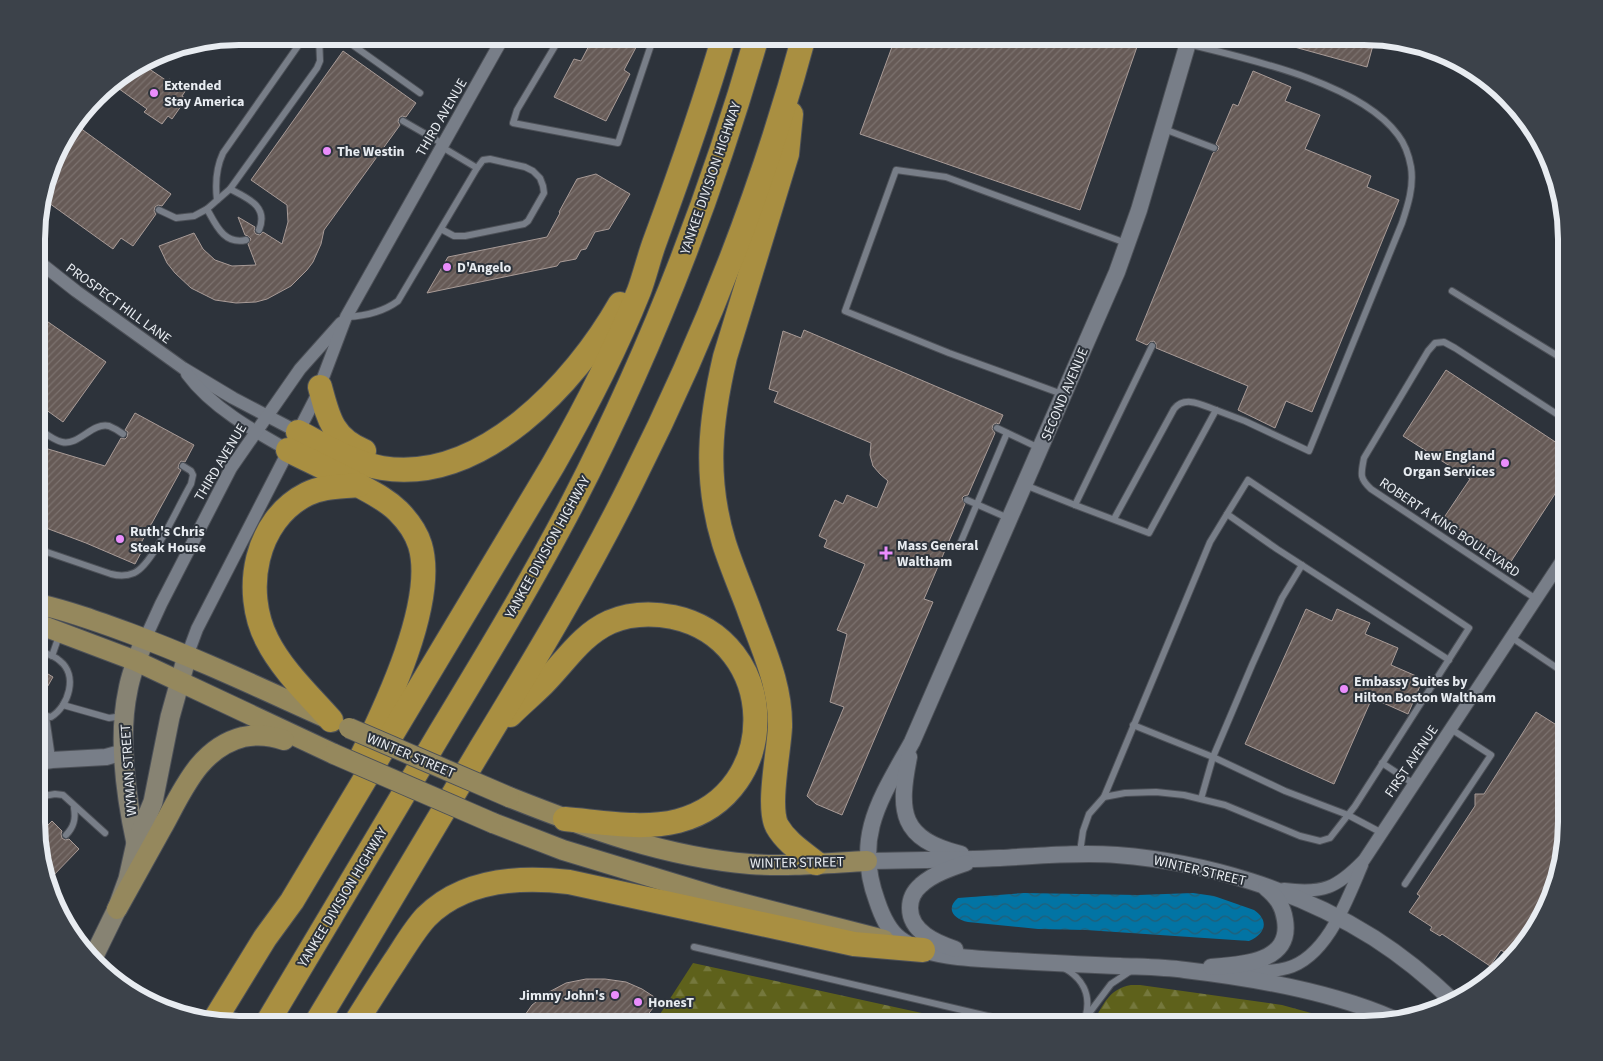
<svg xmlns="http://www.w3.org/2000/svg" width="1603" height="1061" viewBox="0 0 1603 1061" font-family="'Source Sans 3',sans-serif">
  <defs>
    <pattern id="forest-firs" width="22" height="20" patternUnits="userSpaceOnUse" patternTransform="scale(1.25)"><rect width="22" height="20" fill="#5e611b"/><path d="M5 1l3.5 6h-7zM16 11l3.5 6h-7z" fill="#75783d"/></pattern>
    <pattern id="water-waves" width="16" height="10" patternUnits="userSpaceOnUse" patternTransform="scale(1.25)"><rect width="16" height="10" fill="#0274a4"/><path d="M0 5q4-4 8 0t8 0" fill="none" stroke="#245e76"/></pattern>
    <pattern id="building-hatch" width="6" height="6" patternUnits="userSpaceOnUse" patternTransform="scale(1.25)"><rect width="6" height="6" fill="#665a56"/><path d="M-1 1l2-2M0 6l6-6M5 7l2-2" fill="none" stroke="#7c726f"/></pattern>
  </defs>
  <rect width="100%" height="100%" fill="#2d333b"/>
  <g fill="url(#forest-firs)">
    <path d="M693 963 972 1024 653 1025Z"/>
    <path d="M1131 985H1140L1282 1005 1351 1024H1092C1103 1006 1108 989 1131 985Z"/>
  </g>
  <path fill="url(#water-waves)" d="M1024 893 1138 895 1193 893 1214 896 1254 910C1270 921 1265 934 1249 941L1086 930 1038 929 968 922C954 919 945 909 958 898Z"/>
  <g fill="url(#building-hatch)" stroke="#a89b97">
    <path d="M594 36H642L624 70 630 74 606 121 554 97 574 59 581 61Z"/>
    <path d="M896 36H1117L1138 44 1080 210 860 134Z"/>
    <path d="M1270 36H1364L1375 38 1367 67 1269 40Z"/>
    <path d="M343 51 416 103 406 117 402 116 399 118 398 122 400 125 324 230 321 244 313 262 307 270 291 286 267 299 256 302 236 303 215 300 191 288 175 273 167 263 159 246 194 233 203 249 215 260 232 266 256 265 248 244 251 239 248 236 245 235 238 217 255 227 254 231 256 234 260 235 263 232 282 244 288 222 287 205 251 180Z"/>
    <path d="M142 64 167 81 169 79 186 90 182 96 186 99 172 119 168 116 162 124 144 112 147 109 111 83Z"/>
    <path d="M1253 71 1291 87 1285 101 1320 115 1305 149 1371 176 1367 187 1399 200 1312 412 1286 401 1275 428 1238 410 1248 386 1156 348V344L1154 341 1150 342 1147 345 1136 340 1213 153 1218 150 1219 147 1216 144 1233 104 1238 106Z"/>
    <path d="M76 125 171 194 162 206 158 205 155 207 154 211 156 214 133 246 121 238 113 249 42 198 57 149Z"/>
    <path d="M596 174 630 194 609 229 595 232 586 249 581 250 576 259 560 262 557 266 427 293 448 257 547 237 560 213 559 212 577 179Z"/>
    <path d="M38 315 106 362 63 422 38 404Z"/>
    <path d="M804 330 1003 415 999 424 996 423 993 425 992 429 995 433 968 495 964 496 962 498 965 504 924 599 933 602 842 815 816 804 807 796 844 707 830 702 847 634 837 630 865 564 824 547 827 540 819 536 835 500 843 504 847 495 877 508 888 481 880 474 873 466 870 455 871 443 774 402 778 392 769 389 783 331 801 338Z"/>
    <path d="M1446 370 1566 449V477L1510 563 1443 519 1470 479 1403 436Z"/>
    <path d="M135 413 194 445 185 462 181 461 179 464 178 468 181 470 141 543 145 545 135 564 86 543 38 525V446L105 466 121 438 125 439 127 437 128 432 125 430Z"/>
    <path d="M1306 609 1332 621 1337 609 1370 623 1365 634 1398 648 1391 665 1423 679 1408 714 1372 698 1334 784 1245 744Z"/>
    <path d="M38 668 53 677 38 703Z"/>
    <path d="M1536 712 1566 731V835L1556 887 1532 935 1510 956 1501 950 1490 966 1442 934 1440 936 1430 930 1432 927 1409 912 1420 896 1417 894 1475 806V794H1484Z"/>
    <path d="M52 821 62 831 61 834 62 838 65 840 69 839 79 849 49 880 38 848V835Z"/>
    <path d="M586 979H605L626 982 642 989 659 1000 640 1025H518L532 1005 549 992 566 983Z"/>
  </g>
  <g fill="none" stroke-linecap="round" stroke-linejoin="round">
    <g stroke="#4d5158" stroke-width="8">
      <g id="service">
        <path d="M340 36 420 93"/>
        <path d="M561 36 517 110 513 123 618 143 654 36"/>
        <path d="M1188 44C1249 59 1360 83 1398 135 1405 144 1409 156 1411 167 1414 186 1408 205 1402 223L1309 451 1245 421 1216 410"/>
        <path d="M403 121 443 144"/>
        <path d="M1164 129 1214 148"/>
        <path d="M442 147 477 168"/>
        <path d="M230 189C247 198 269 206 259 230"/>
        <path d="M217 200C215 183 216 168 223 153L305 36"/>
        <path d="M207 209C216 225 224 245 246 240"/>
        <path d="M159 210 176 218 194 216 207 209 230 189 317 68 320 61 319 36"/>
        <path d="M1452 291 1566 361"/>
        <path d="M347 317C365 316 383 312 398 301L477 168 483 160 490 159 525 167 533 171 540 178 543 186 544 193 528 221 524 224 465 236H454L441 229"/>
        <path d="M1062 394 949 353 845 311 896 170 946 177 1126 243"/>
        <path d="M38 428C45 433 53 440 62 442 79 446 92 422 109 426 114 428 119 431 123 434"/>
        <path d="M997 428 1039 448"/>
        <path d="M1025 485 1075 505 1149 533 1216 410C1202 405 1185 395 1174 409L1114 519"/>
        <path d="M967 500 1008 518"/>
        <path d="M1075 505 1152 346"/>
        <path d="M960 544 1007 433"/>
        <path d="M38 549 111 574C119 576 127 576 134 573 153 565 179 504 191 484L193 475 191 471 183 466"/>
        <path d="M1536 599 1371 489C1359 478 1361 474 1364 458L1428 351 1435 343 1444 342 1455 348 1566 420"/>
        <path d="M1511 637 1566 674"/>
        <path d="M38 651C45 653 54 655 60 661 78 675 69 706 51 717L38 714"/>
        <path d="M52 656 60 633"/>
        <path d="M63 705 109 718 123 716"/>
        <path d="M46 717 52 758"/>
        <path d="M1133 725 1213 757 1285 791 1348 815 1382 833"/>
        <path d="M1382 763 1414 784"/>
        <path d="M38 797 55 794 63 795 105 833"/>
        <path d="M1104 797 1210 542 1227 514 1277 549 1449 660"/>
        <path d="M1201 799 1213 757 1252 665 1282 598 1302 565"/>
        <path d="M66 835C74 827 76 819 74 808L76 810"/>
        <path d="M1080 852 1083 831 1089 814 1104 797 1125 793 1156 792 1184 795 1225 805 1300 836 1320 841 1330 838 1355 806 1469 628 1248 480 1227 514"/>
        <path d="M1405 884 1491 755 1451 729"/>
        <path d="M694 947 996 1018 1016 1024"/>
        <path d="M1064 968C1082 978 1091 994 1086 1015"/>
        <path d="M1081 1024 1111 984 1132 970"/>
      </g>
    </g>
    <g stroke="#4d5158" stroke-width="14">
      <g id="minor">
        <path d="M38 261 76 291 183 368 233 398 298 432"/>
        <path d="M187 374C211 407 254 431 288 450"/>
        <path d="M145 639 161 604 231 468 300 369 341 323"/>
        <path d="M187 656 197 629 315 399 346 317 504 36"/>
        <path d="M1284 889C1323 894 1337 888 1364 860L1566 554"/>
        <path d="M1234 971C1251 971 1270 973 1287 968 1327 957 1347 900 1362 865"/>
      </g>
    </g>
    <g stroke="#4d5158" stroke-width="18">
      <g id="tertiary">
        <path d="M1190 36 1139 210 1117 272 912 742C881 798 853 836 877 901 882 916 888 930 900 939 926 959 986 959 1018 961 1052 963 1086 965 1120 966 1142 967 1163 967 1185 970 1253 978 1331 991 1394 1019"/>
        <path d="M909 757C898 812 900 839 961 854"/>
        <path d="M38 762 52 760 106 757 124 752"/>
        <path d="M867 861C911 860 956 860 1000 858 1038 856 1078 852 1117 855 1206 862 1298 890 1374 938 1402 956 1429 978 1453 1001"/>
        <path d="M955 949C937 943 910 932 910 908 910 898 914 891 921 885 933 874 951 868 966 863"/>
        <path d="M1211 967C1240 965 1292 963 1285 920 1283 906 1277 897 1266 888"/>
      </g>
    </g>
    <g stroke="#4d5158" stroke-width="21">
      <g id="secondary">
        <path d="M136 843C126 797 118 736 128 690 131 672 138 656 145 639"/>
        <path d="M94 956 117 909 128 879 136 843 153 802 170 717 187 656"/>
      </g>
    </g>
    <g stroke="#4d5158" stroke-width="22">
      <g id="primary">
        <path d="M38 604C69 611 99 622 129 633 197 658 262 689 329 719"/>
        <path d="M38 624 136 661 334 754"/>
        <path d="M509 797C587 828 665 857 750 864 788 867 828 863 867 861"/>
        <path d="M493 823 563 850 721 898 884 940"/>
        <path d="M117 909C132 882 147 855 162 828 182 792 199 748 243 737 258 734 270 735 284 740"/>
      </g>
    </g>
    <g stroke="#4d5158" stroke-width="26">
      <g id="motorway">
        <path d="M791 114 787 154 725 357C710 421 704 478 724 543 731 565 740 586 748 607 762 647 781 684 780 727 779 751 767 807 777 826 786 842 802 852 816 863"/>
        <path d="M320 387C328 417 332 438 364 451"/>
        <path d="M298 432C325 446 352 463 382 468 482 484 575 383 620 304"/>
        <path d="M288 450C312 462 336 473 360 486 373 493 387 500 398 511 408 521 416 532 420 545 437 601 386 707 361 758"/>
        <path d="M510 715C521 704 533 694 543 684 565 662 581 635 610 622 629 614 652 613 673 617 780 640 784 793 678 821 642 830 601 822 565 819"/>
        <path d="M331 720C309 695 282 670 267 640 242 591 255 520 307 494 323 486 341 487 359 485"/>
        <path d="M214 1021 265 938 292 901 553 465C585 409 615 351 639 291 645 275 649 257 655 241 680 173 704 105 724 36"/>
        <path d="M266 1025C324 928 382 830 440 733 486 657 532 581 573 502 650 353 711 197 757 36"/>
        <path d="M315 1025C371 933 426 840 481 748 534 661 587 573 632 482 703 341 763 189 804 36"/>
        <path d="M354 1025C368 1003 381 982 395 961 405 946 414 930 426 917 463 880 519 876 569 882L854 944 923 950"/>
      </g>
    </g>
    <use href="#service" stroke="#787e88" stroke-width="6"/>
    <use href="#minor" stroke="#787e88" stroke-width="12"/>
    <use href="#tertiary" stroke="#787e88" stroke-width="16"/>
    <use href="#secondary" stroke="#878373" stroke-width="19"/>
    <use href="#primary" stroke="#95885d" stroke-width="20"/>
    <use href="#motorway" stroke="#a98f41" stroke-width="24"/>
    <g stroke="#4d5158" stroke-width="22" stroke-linecap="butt">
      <g id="primary-bridge">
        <path d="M349 728 509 797"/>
        <path d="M334 754 493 823"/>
      </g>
    </g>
    <use href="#primary-bridge" stroke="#95885d" stroke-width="20"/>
  </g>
  <g fill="#ea8dfc" stroke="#2d333b" stroke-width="2">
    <circle cx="154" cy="93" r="5"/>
    <circle cx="327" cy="151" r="5"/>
    <circle cx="447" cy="267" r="5"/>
    <circle cx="1505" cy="463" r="5"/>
    <circle cx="120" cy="539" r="5"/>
    <path d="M883.5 545.5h5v5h5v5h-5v5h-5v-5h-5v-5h5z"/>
    <circle cx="1344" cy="689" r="5"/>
    <circle cx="615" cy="995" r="5"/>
    <circle cx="638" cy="1002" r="5"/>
  </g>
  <g text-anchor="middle" stroke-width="4" stroke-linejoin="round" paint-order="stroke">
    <g font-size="14" font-weight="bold" fill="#e8ecf1" stroke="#2d333b" text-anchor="start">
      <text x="164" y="90">Extended<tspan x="164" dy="16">Stay America</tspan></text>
      <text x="337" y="156">The Westin</text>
      <text x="457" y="272">D'Angelo</text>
      <text x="1495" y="460" text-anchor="end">New England<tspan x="1495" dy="16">Organ Services</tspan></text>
      <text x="130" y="536">Ruth's Chris<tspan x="130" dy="16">Steak House</tspan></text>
      <text x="897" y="550">Mass General<tspan x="897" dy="16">Waltham</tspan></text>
      <text x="1354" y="686">Embassy Suites by<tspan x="1354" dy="16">Hilton Boston Waltham</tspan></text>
      <text x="605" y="1000" text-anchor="end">Jimmy John's</text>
      <text x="648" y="1007">HonesT</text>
    </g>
    <g font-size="14" fill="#e8ecf1" stroke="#2d333b">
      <text transform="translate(441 117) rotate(-60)" y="5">THIRD AVENUE</text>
      <text transform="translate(710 178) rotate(-71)" y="5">YANKEE DIVISION HIGHWAY</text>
      <text transform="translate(119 303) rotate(36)" y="5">PROSPECT HILL LANE</text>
      <text transform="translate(1064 394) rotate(-67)" y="5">SECOND AVENUE</text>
      <text transform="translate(220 462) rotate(-59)" y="5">THIRD AVENUE</text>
      <text transform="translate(1450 527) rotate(34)" y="5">ROBERT A KING BOULEVARD</text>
      <text transform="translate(547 547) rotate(-61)" y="5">YANKEE DIVISION HIGHWAY</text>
      <text transform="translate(411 755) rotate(23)" y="5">WINTER STREET</text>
      <text transform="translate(1411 761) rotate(-56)" y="5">FIRST AVENUE</text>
      <text transform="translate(128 770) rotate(-94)" y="5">WYMAN STREET</text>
      <text transform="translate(797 862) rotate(-1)" y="5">WINTER STREET</text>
      <text transform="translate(1200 870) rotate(13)" y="5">WINTER STREET</text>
      <text transform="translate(342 897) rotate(-59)" y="5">YANKEE DIVISION HIGHWAY</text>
    </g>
  </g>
  <path d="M0 0H1603V1061H0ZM239 45H1364A194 194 0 0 1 1558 239V822A194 194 0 0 1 1364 1016H239A194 194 0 0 1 45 822V239A194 194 0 0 1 239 45Z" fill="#3c424a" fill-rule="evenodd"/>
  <path fill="none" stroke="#e8ecf1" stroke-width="6" d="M239 45H1364A194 194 0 0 1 1558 239V822A194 194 0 0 1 1364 1016H239A194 194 0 0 1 45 822V239A194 194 0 0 1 239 45Z"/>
</svg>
